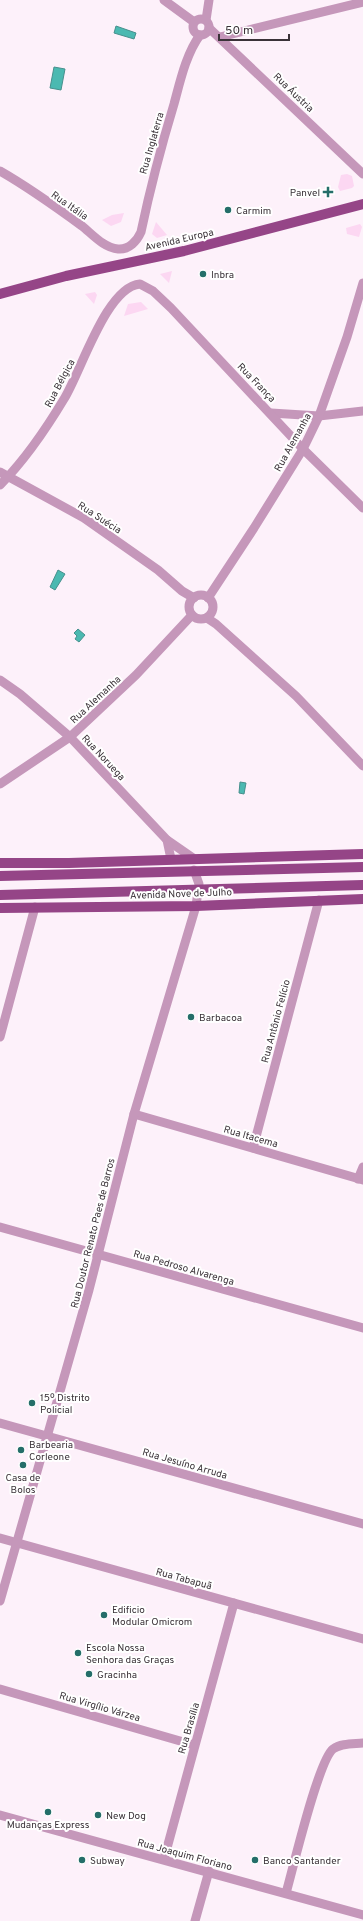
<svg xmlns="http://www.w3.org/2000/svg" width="363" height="1921" viewBox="0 0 363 1921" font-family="Overpass,sans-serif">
  <rect width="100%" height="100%" fill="#fdf1fa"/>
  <g fill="#fcd7f2">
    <path d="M347 174 352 176 354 186 352 188 340 191 338 187 341 175Z"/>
    <path d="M124 213 121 222 111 226 102 220 112 215Z"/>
    <path d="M156 222 167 235 157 238 152 234Z"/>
    <path d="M360 224 362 227 359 237 347 234 346 228Z"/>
    <path d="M172 271 169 283 160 274Z"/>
    <path d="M95 292 97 295 94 304 85 294Z"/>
    <path d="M141 302 148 309 124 316 128 304Z"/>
  </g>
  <g fill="#4bb9b1" stroke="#46908d">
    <path d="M116 26 136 33 134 39 114 33Z"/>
    <path d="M54 67 65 69 61 90 50 88Z"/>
    <path d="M58 570 65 574 55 590 50 587Z"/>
    <path d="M78 629 85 635 79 642 75 639 77 636 74 633Z"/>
    <path d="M240 782 246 783 244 794 239 793Z"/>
  </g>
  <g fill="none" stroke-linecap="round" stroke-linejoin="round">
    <g stroke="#c597ba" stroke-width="9">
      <path d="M164 0 194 22"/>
      <circle cx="201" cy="27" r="8"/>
      <path d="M206 20 209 0"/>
      <path d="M209 28 363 174"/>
      <path d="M220 37 363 2"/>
      <path d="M0 171C28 187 56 207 82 226 92 234 104 248 118 249 129 250 137 241 141 232 150 189 161 147 174 104 180 82 186 54 200 35"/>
      <path d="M271 413 319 416 363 411"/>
      <path d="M0 472 84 518 158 570 182 591 194 598"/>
      <path d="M0 485C25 460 46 429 64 399 81 372 106 287 140 284L153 291 171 308 303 449 363 508"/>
      <circle cx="201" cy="607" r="12"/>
      <path d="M208 598 254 528 303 449 319 416 347 337 363 283"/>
      <path d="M207 618 216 624 296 696 363 766"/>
      <path d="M0 680 20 694 70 737 167 840 193 858"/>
      <path d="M0 784 70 737 136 675 192 615"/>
      <path d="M167 840 171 859"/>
      <path d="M0 1037 35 907"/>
      <path d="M134 1114 363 1180"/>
      <path d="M253 1148 319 900"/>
      <path d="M358 1179 363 1167"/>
      <path d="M0 1227 363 1328"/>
      <path d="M0 1423 363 1524"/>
      <path d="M0 1538 363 1639"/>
      <path d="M0 1601 89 1290 134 1114 196 906 199 884 194 870"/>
      <path d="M0 1689 194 1745"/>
      <path d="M0 1815 363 1915"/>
      <path d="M164 1859 234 1603"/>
      <path d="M286 1893C293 1869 318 1761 333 1749 341 1743 354 1744 363 1743"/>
      <path d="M195 1921 209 1871"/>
    </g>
    <g stroke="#954587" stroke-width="10">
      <path d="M0 294 66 276 184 251 363 204"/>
      <path d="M0 863H69L363 854"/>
      <path d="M0 876 363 867"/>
      <path d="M0 895 363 885"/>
      <path d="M0 908 196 906 363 899"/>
    </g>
  </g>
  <g fill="#246e69" stroke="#fff" stroke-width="1.5">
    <path d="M326 186h4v4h4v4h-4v4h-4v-4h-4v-4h4z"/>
    <circle cx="228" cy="210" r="4"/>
    <circle cx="203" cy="274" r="4"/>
    <circle cx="191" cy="1017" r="4"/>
    <circle cx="32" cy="1403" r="4"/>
    <circle cx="21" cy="1450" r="4"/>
    <circle cx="23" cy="1465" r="4"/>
    <circle cx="104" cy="1615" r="4"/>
    <circle cx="78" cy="1653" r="4"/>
    <circle cx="89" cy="1674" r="4"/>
    <circle cx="48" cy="1812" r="4"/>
    <circle cx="98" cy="1815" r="4"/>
    <circle cx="82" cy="1860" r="4"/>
    <circle cx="255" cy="1860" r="4"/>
  </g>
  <g text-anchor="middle" stroke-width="4" stroke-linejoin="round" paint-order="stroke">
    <g font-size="10" fill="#3a3238" stroke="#fff">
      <text transform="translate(294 92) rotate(44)" y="4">Rua Áustria</text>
      <text transform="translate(151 143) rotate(-74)" y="4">Rua Inglaterra</text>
      <text transform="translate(70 205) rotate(35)" y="4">Rua Itália</text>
      <text transform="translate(179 239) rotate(-13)" y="4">Avenida Europa</text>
      <text transform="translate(257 382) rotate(46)" y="4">Rua França</text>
      <text transform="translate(59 383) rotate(-62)" y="4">Rua Bélgica</text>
      <text transform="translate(292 442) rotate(-61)" y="4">Rua Alemanha</text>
      <text transform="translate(100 517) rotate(33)" y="4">Rua Suécia</text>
      <text transform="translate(95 699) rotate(-43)" y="4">Rua Alemanha</text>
      <text transform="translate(104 757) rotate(47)" y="4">Rua Noruega</text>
      <text transform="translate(181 893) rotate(-2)" y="4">Avenida Nove de Julho</text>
      <text transform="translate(275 1021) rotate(-75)" y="4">Rua Antônio Felício</text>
      <text transform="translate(251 1136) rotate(16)" y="4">Rua Itacema</text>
      <text transform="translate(92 1233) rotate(-76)" y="4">Rua Doutor Renato Paes de Barros</text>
      <text transform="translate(184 1267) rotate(16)" y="4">Rua Pedroso Alvarenga</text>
      <text transform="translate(185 1463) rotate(16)" y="4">Rua Jesuíno Arruda</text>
      <text transform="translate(184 1578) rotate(15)" y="4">Rua Tabapuã</text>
      <text transform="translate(100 1706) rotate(16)" y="4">Rua Virgílio Várzea</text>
      <text transform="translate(188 1728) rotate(-74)" y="4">Rua Brasília</text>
      <text transform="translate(185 1854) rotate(15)" y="4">Rua Joaquim Floriano</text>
    </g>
    <g font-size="10" fill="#3a3238" stroke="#fff" text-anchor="start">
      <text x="320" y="196" text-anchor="end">Panvel</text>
      <text x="236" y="214">Carmim</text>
      <text x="211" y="278">Inbra</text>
      <text x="199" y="1021">Barbacoa</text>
      <text x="40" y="1401">15º Distrito<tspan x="40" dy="12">Policial</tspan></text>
      <text x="29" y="1448">Barbearia<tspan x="29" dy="12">Corleone</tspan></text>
      <text x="23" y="1481" text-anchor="middle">Casa de<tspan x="23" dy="12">Bolos</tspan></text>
      <text x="112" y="1613">Edificio<tspan x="112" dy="12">Modular Omicrom</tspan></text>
      <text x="86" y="1651">Escola Nossa<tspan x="86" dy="12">Senhora das Graças</tspan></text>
      <text x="97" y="1678">Gracinha</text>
      <text x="106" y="1819">New Dog</text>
      <text x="48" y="1828" text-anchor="middle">Mudanças Express</text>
      <text x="90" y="1864">Subway</text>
      <text x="263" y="1864">Banco Santander</text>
    </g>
  </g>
  <path d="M219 34v6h70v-6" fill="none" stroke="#3a3238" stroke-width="2"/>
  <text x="225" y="34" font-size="12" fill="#3a3238" stroke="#ffffff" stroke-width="3" paint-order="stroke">50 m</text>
</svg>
